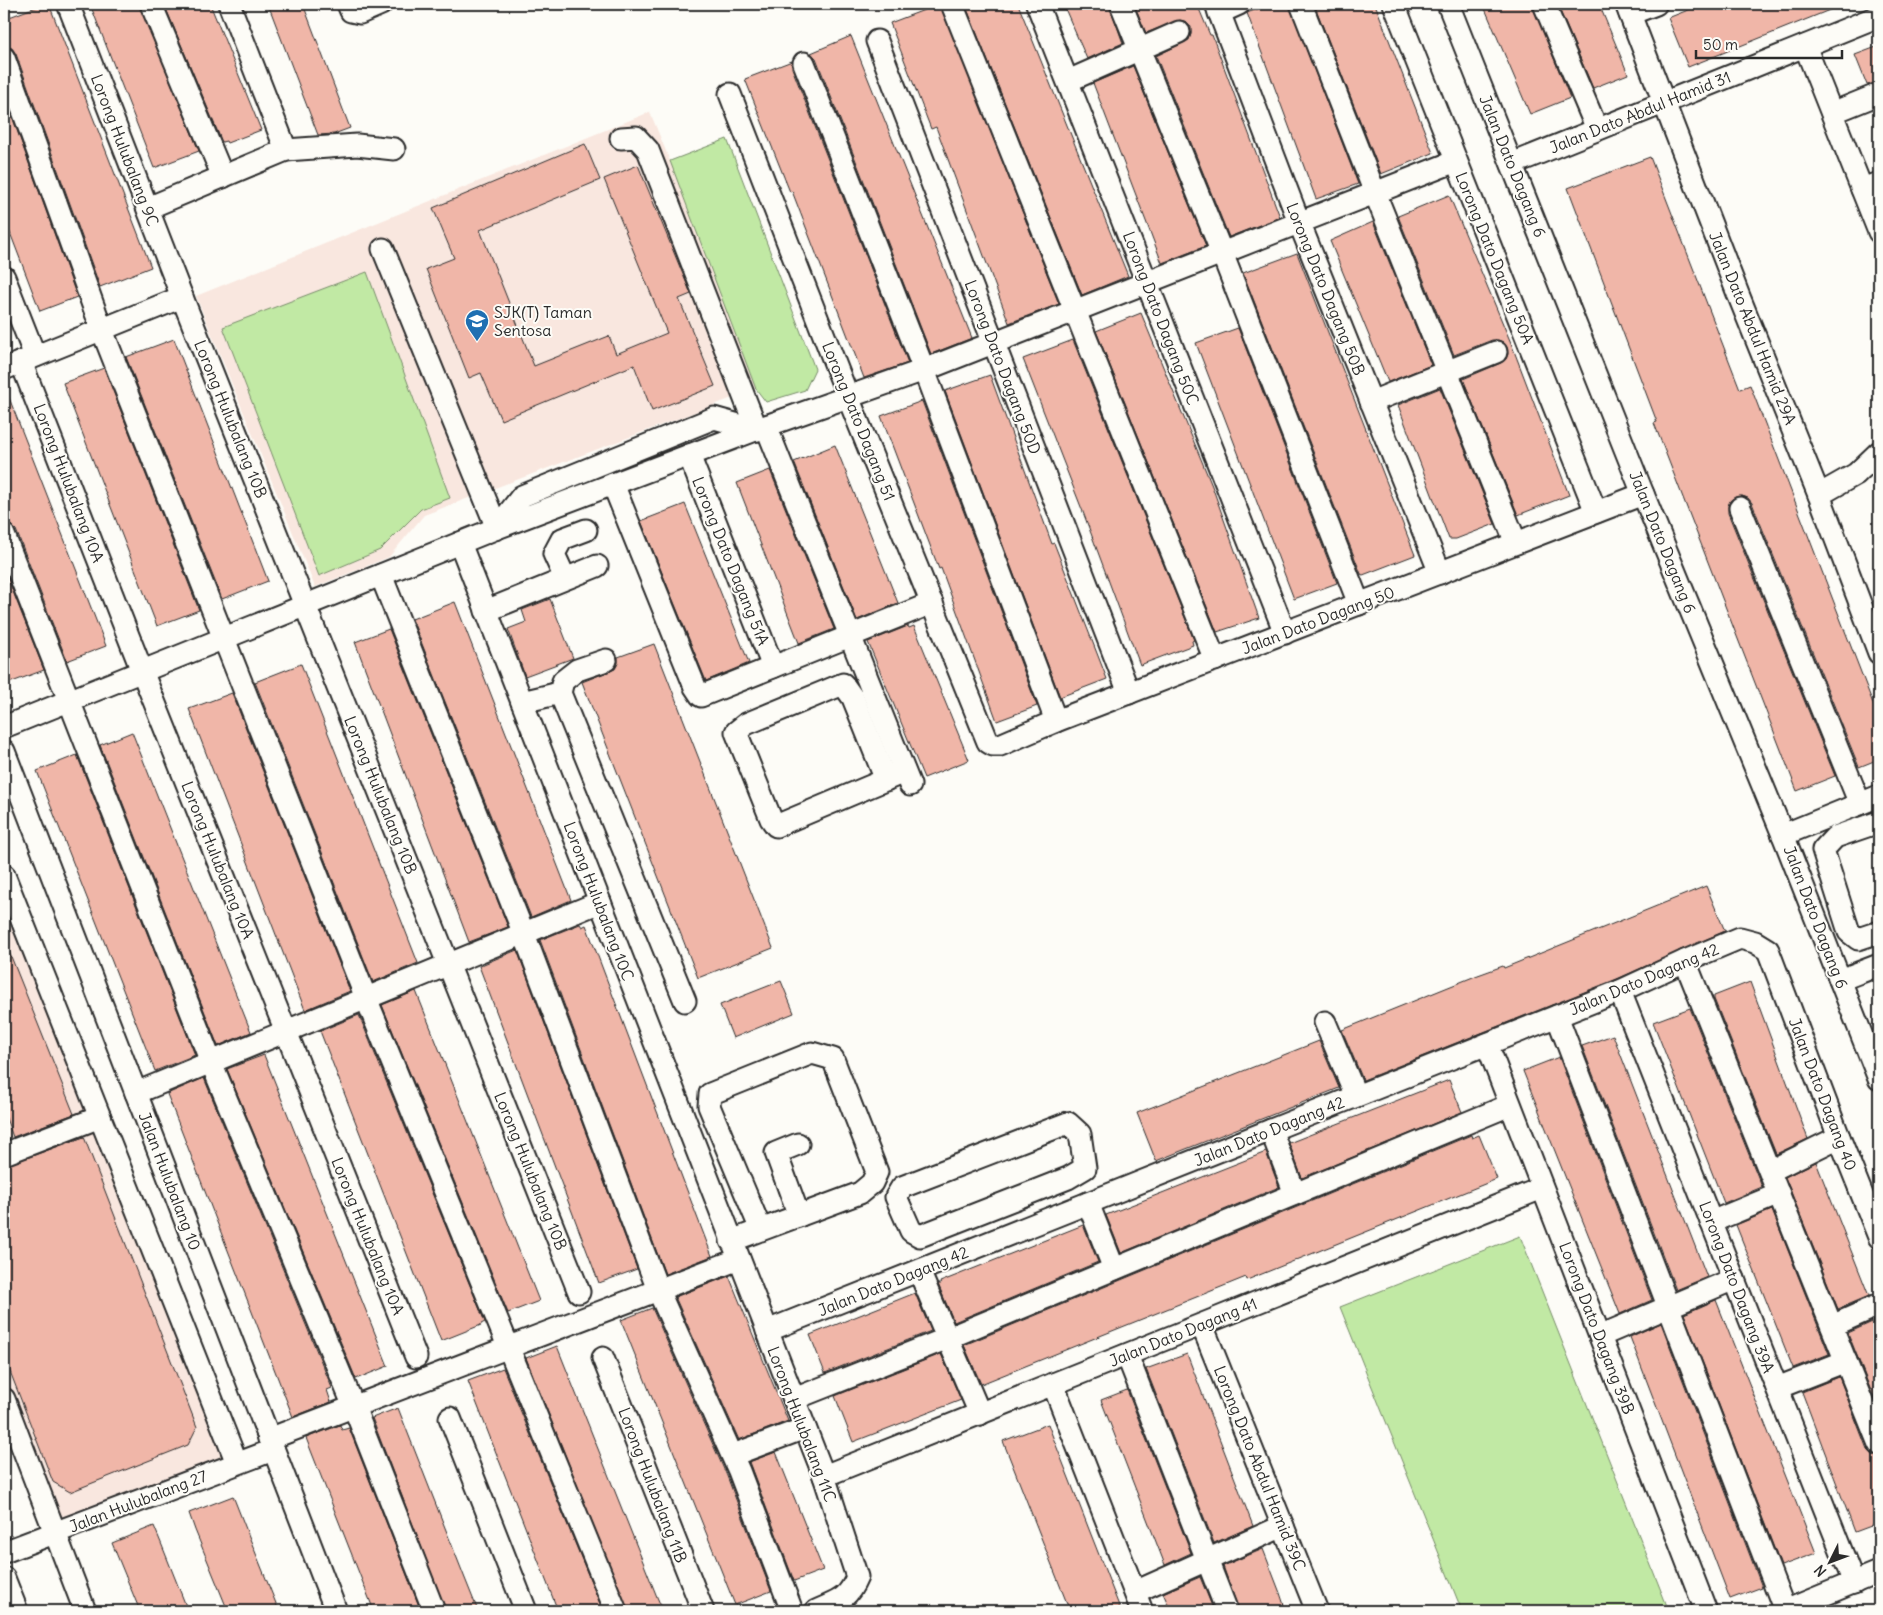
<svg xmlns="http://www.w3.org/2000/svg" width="1883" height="1615" viewBox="0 0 1883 1615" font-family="Delius,sans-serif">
  <rect width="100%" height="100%" fill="#fdfcf7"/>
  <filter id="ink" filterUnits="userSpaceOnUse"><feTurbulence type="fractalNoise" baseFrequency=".02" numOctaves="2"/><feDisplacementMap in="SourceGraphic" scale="10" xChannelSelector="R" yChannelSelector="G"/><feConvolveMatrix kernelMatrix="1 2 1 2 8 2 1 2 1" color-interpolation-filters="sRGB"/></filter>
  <g filter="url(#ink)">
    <g fill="#f9e7df">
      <path d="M650 112 670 161 756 389 424 515 389 557 315 587 196 296Z"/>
      <path d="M4 895 226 1461 61 1523 4 1378Z"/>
    </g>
    <g fill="#c1e9a4" stroke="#768a68">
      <path d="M727 139 815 369 805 390 766 402 756 389 670 161Z"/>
      <path d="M367 272 450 498 421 509 380 550 319 576 223 327Z"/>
      <path d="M1520 1236 1669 1611H1462L1340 1307Z"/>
    </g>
    <g fill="#f0b6a8" stroke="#2b2b2b">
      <path d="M44 4H49L151 267 100 287 16 54 12 48 4 46V19Z"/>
      <path d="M90 4H139L199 151 154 168Z"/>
      <path d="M164 4H210L261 130 227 143 226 141 222 142Z"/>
      <path d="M268 4H303L350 128 334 134 318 135Z"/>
      <path d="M940 4 1059 304 1009 323 936 127 931 129 890 23Z"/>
      <path d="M965 4H1018L1128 276 1082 295Z"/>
      <path d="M1063 4H1109L1123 43 1087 59Z"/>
      <path d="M1134 4H1197L1210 35H1212L1280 217 1229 237 1156 56 1189 40 1191 34V27L1187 22 1180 20 1146 33Z"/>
      <path d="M1270 4H1289L1358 184 1316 199 1247 13Z"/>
      <path d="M1314 4H1375L1433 153 1381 174Z"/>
      <path d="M1483 4H1532L1570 98 1530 114Z"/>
      <path d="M1557 4H1599L1628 74 1593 88Z"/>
      <path d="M1703 4H1841L1842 5 1688 67 1668 18Z"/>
      <path d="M851 36 972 338 931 354 816 58 811 53Z"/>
      <path d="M1879 46V82L1867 85 1855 55Z"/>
      <path d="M792 61V68L908 363 864 378 792 191 790 192 745 79Z"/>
      <path d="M1133 66 1206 246 1162 263 1093 83Z"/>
      <path d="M4 94 77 297 40 311 4 217Z"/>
      <path d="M585 144 600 180 480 230 534 366 609 336 616 354 667 333 604 179 638 165 691 294 679 299 715 386 652 411 634 365 501 420 481 373 469 378 426 269 454 258 433 208Z"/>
      <path d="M1650 157 1740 389 1750 385 1879 719V759L1859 767 1752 503 1748 498 1742 496 1735 497 1730 501 1728 506V513L1835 776 1797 791 1654 423 1657 422 1568 188Z"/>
      <path d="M1449 195 1511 343 1569 495 1518 515 1463 379 1501 363 1506 359 1508 354 1507 347 1503 342 1498 340H1492L1454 355 1398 216Z"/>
      <path d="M1373 222 1431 365 1388 382 1330 241Z"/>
      <path d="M1297 253 1415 555 1363 575 1361 574 1243 273Z"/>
      <path d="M1141 313 1212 486 1259 618 1217 632 1096 331Z"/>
      <path d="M1238 328 1337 583 1294 599 1196 343Z"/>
      <path d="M174 339 268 581 222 599 126 357Z"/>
      <path d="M1073 340 1194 640 1192 641 1193 645 1140 665 1083 512 1023 359Z"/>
      <path d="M104 368 199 610 157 626 63 383Z"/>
      <path d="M990 375 1052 544 1054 543 1107 679 1060 697 945 391Z"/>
      <path d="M4 385 106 646 67 661 16 530 11 525 4 523Z"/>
      <path d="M1440 388 1495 524 1456 539H1449L1398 405Z"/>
      <path d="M922 401 1037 706 997 721 941 568 939 569 881 416Z"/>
      <path d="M835 445 898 603 857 620 794 462Z"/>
      <path d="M770 470 834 629 799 643 737 483Z"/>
      <path d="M685 504 749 663 706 681 641 521Z"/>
      <path d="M4 569 44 670 4 685Z"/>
      <path d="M550 599 573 658 525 676 508 629 526 622 522 610Z"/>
      <path d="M455 602 571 900 531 917 412 619Z"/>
      <path d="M908 626 909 628 914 626 969 760 924 778 868 642Z"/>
      <path d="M389 629 508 927 469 942 355 642Z"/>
      <path d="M654 644 773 948 698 978 582 682 615 669 618 663V657Z"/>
      <path d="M301 664 418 963 373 982 255 682Z"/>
      <path d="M232 693 350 991 305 1010 189 709Z"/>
      <path d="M132 732 251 1032 218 1046 100 745Z"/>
      <path d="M77 755 195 1055 155 1071 37 771Z"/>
      <path d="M1706 886 1725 931 1617 979 1363 1080 1342 1030 1478 975 1503 966 1504 968Z"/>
      <path d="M580 924 582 927 586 925 712 1256 665 1274 540 940Z"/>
      <path d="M4 939 74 1114 13 1137 4 1113Z"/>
      <path d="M517 950 637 1269 599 1283 479 966Z"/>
      <path d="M781 981 794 1013 733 1038 720 1005Z"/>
      <path d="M1750 982 1808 1139 1776 1154 1714 999V996Z"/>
      <path d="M416 991 539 1301 508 1313 382 1005Z"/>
      <path d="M1690 1008 1762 1187 1724 1203 1653 1022Z"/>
      <path d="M359 1015 485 1322 481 1324V1325L441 1341 320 1031Z"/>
      <path d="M1613 1035 1707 1277 1676 1290 1582 1046Z"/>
      <path d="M1319 1041 1339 1088 1156 1161 1137 1113Z"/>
      <path d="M264 1055 388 1366 356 1379 227 1069Z"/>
      <path d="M1559 1057 1652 1300 1620 1314 1523 1071Z"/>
      <path d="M204 1078 332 1388 327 1390 331 1402 293 1417 167 1094Z"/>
      <path d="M1449 1080 1462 1112 1302 1178 1289 1143Z"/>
      <path d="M1471 1135 1472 1138 1479 1135 1497 1179 1247 1280 1246 1277 981 1384 964 1345Z"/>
      <path d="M84 1137 197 1427 188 1445 70 1492 53 1482 4 1356V1166Z"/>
      <path d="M1266 1152 1279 1187 1121 1253 1106 1215Z"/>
      <path d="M1816 1162 1869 1296 1838 1309 1785 1177Z"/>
      <path d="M1772 1210 1829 1354 1793 1368 1736 1225Z"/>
      <path d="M1083 1225 1098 1262 954 1322 938 1284H941L940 1282Z"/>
      <path d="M729 1276 788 1421 739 1440 675 1297Z"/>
      <path d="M915 1293 931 1331 825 1373 810 1335Z"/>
      <path d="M1716 1300 1816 1553 1781 1566 1684 1314Z"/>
      <path d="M652 1308 727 1476 771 1591 735 1605 621 1320Z"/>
      <path d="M1879 1319V1411L1848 1333Z"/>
      <path d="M1661 1323 1762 1587 1730 1599 1630 1337Z"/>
      <path d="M557 1346 657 1597 663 1611H628L526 1358Z"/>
      <path d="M941 1354 961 1400 853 1442 835 1396Z"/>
      <path d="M1187 1354 1253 1526 1214 1543 1146 1369Z"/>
      <path d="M503 1368 603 1611H558L468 1381Z"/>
      <path d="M1839 1377 1867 1449 1872 1454 1879 1456V1523L1855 1532 1802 1392Z"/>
      <path d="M1127 1390 1191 1553 1165 1565 1101 1400Z"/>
      <path d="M398 1408 464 1576 478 1611H446L372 1418Z"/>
      <path d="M1048 1424 1054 1440 1121 1611H1070L1003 1441Z"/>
      <path d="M340 1425 342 1430 349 1428 421 1611H374L306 1438Z"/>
      <path d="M776 1452 823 1570 794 1581 749 1462Z"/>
      <path d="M233 1496 246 1529 279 1611H228L195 1530 189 1513Z"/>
      <path d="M154 1526 161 1543 188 1611H140L112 1543Z"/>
      <path d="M1263 1549 1280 1593 1286 1611H1239L1223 1566Z"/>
      <path d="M1200 1577 1214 1611H1171L1163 1593Z"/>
    </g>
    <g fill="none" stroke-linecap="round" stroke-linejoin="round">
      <g stroke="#2b2b2b" stroke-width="25">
        <g id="minor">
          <path d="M68 4 182 297 579 1292"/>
          <path d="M151 4 223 177"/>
          <path d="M348 4 351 11 360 13 381 4"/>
          <path d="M952 4 1215 660"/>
          <path d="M1037 4 1285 633"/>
          <path d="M1121 4 1222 253 1359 604"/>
          <path d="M1216 4 1299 222 1440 573"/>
          <path d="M1301 4 1375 193 1516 543"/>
          <path d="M1394 4 1596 512"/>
          <path d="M1448 4 1643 494 1783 835 1879 1079"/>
          <path d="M1544 4 1597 129"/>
          <path d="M1626 4 1738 294 1819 495 1879 653"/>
          <path d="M1219 13 1239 4"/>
          <path d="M1630 14 1656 4"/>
          <path d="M877 41 1129 693"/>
          <path d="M1805 46 1879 232"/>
          <path d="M4 58 102 330 366 998 616 1611"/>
          <path d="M804 63 924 370 1056 721"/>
          <path d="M1068 81 1179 32"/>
          <path d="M730 94 848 397 988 742 993 745H1000L1056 721 1643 494"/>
          <path d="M1832 113 1879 94"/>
          <path d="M621 138 636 137 648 150 757 430"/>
          <path d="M286 150 357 145 394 149"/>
          <path d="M1512 164 1879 16"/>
          <path d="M1862 189 1879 183"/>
          <path d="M148 208 286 150 229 4"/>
          <path d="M383 249 497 528"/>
          <path d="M4 277 35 356"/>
          <path d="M21 362 142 671 416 1357"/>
          <path d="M4 369 182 297"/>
          <path d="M1371 402 1496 352"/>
          <path d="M766 426 910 785"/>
          <path d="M689 455 773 667"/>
          <path d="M613 484 695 687 701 696 932 603"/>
          <path d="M1819 495 1856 474 1879 452"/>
          <path d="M1740 508 1860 804"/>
          <path d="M497 528 522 496 714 418 757 430"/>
          <path d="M4 535 211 1062 354 1407 434 1611"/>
          <path d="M460 543 824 1476 857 1577C847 1601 837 1601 816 1611"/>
          <path d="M381 575 524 934 658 1290 739 1471 792 1611"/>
          <path d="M565 578 554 554 562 539 586 530"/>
          <path d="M486 611 597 566"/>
          <path d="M560 693 563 681 577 670 606 660"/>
          <path d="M522 702 560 693 685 1001"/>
          <path d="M4 727 497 528 766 426 924 370 1456 161"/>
          <path d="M4 751 336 1611"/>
          <path d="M886 780 853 698 843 684 746 724 736 732 771 819 776 826 904 772"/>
          <path d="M1879 822 1835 837 1823 850 1849 932 1858 939 1879 932"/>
          <path d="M1783 835 1879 796"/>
          <path d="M4 875 237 1463"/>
          <path d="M1685 961 1879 1444"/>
          <path d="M1840 980 1879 965"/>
          <path d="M1620 991 1854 1583"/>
          <path d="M1557 1016 1785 1611 1879 1572"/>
          <path d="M1325 1022 1356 1096"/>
          <path d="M1487 1044 1706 1611"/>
          <path d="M136 1093 600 902"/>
          <path d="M1068 1123 1080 1134 1085 1168 1068 1178 920 1236 911 1231 896 1197 902 1187Z"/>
          <path d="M1271 1130 1295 1194"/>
          <path d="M798 1144 776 1153 799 1216"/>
          <path d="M4 1154 100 1117"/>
          <path d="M1770 1171 1839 1137"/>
          <path d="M1088 1203 1114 1269"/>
          <path d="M1711 1222 1779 1194"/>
          <path d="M731 1241 860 1193 872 1183 877 1172 833 1059 812 1053 710 1094 709 1106 761 1230"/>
          <path d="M919 1271 980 1414"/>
          <path d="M1202 1325 1317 1611"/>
          <path d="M1832 1326 1879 1305"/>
          <path d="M767 1331 1620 991 1685 961 1740 938 1755 942 1768 950 1839 1137 1879 1237"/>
          <path d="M1600 1336 1734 1279"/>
          <path d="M1127 1355 1227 1611"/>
          <path d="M603 1358 703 1611"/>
          <path d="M1053 1384 1142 1611"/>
          <path d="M1777 1388 1846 1361"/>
          <path d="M4 1399 85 1611"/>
          <path d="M794 1399 948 1338 1510 1105"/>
          <path d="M450 1418 526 1611"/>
          <path d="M269 1439 739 1259"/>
          <path d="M733 1455 805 1428"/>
          <path d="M824 1476 1542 1188"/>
          <path d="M4 1552 273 1450"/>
          <path d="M4 1578 17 1611"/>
          <path d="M1135 1592 1283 1526"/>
        </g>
      </g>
      <use href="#minor" stroke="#fdfcf7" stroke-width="21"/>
    </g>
  </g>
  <defs>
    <g id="school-pin" transform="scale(1.25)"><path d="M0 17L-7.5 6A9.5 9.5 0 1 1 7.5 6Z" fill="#1f6fb2" stroke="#fdfcf7"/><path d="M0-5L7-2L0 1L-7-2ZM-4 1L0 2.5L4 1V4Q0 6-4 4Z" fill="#fff"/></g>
  </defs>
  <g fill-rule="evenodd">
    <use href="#school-pin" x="477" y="321"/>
  </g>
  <g text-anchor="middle" stroke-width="4" stroke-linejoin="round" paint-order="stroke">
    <g font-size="16" fill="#2b2b2b" stroke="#fdfcf7">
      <text transform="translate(1640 112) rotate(-22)" y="6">Jalan Dato Abdul Hamid 31</text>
      <text transform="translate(125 150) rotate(69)" y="6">Lorong Hulubalang 9C</text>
      <text transform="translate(1513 166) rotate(68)" y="6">Jalan Dato Dagang 6</text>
      <text transform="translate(1495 258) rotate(68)" y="6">Lorong Dato Dagang 50A</text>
      <text transform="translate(1326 289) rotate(68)" y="6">Lorong Dato Dagang 50B</text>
      <text transform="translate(1161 318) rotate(69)" y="6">Lorong Dato Dagang 50C</text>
      <text transform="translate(1753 328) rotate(68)" y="6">Jalan Dato Abdul Hamid 29A</text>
      <text transform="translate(1003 367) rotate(69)" y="6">Lorong Dato Dagang 50D</text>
      <text transform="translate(231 419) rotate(68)" y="6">Lorong Hulubalang 10B</text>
      <text transform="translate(859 421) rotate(68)" y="6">Lorong Dato Dagang 51</text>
      <text transform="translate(69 483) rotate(69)" y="6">Lorong Hulubalang 10A</text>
      <text transform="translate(1663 542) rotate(68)" y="6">Jalan Dato Dagang 6</text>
      <text transform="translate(731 561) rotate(68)" y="6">Lorong Dato Dagang 51A</text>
      <text transform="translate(1318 620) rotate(-21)" y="6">Jalan Dato Dagang 50</text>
      <text transform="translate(381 795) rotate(68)" y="6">Lorong Hulubalang 10B</text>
      <text transform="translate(218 860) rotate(68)" y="6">Lorong Hulubalang 10A</text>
      <text transform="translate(599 901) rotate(69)" y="6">Lorong Hulubalang 10C</text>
      <text transform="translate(1816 917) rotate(69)" y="6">Jalan Dato Dagang 6</text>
      <text transform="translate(1644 979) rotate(-23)" y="6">Jalan Dato Dagang 42</text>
      <text transform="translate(1823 1094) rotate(69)" y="6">Jalan Dato Dagang 40</text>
      <text transform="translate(1269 1131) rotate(-22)" y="6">Jalan Dato Dagang 42</text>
      <text transform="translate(531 1171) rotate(68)" y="6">Lorong Hulubalang 10B</text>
      <text transform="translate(170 1181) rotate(69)" y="6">Jalan Hulubalang 10</text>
      <text transform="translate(368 1236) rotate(68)" y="6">Lorong Hulubalang 10A</text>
      <text transform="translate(893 1281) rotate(-22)" y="6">Jalan Dato Dagang 42</text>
      <text transform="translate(1737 1287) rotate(69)" y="6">Lorong Dato Dagang 39A</text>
      <text transform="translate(1597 1328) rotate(69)" y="6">Lorong Dato Dagang 39B</text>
      <text transform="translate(1183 1332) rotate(-22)" y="6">Jalan Dato Dagang 41</text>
      <text transform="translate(802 1424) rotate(69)" y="6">Lorong Hulubalang 11C</text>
      <text transform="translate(1260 1468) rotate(68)" y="6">Lorong Dato Abdul Hamid 39C</text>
      <text transform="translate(653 1485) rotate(69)" y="6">Lorong Hulubalang 11B</text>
      <text transform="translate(138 1501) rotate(-21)" y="6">Jalan Hulubalang 27</text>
    </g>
    <g font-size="16" fill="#2b2b2b" stroke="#fdfcf7" text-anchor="start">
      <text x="494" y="318">SJK(T) Taman<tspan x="494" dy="18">Sentosa</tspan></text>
    </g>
  </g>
  <rect width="1883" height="1615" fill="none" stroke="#fdfcf7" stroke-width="20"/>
  <rect x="10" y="10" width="1863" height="1595" fill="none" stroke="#2b2b2b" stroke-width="2" filter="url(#ink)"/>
  <g transform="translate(1830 1562) rotate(228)" stroke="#fdfcf7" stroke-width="4" paint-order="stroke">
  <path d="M0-4L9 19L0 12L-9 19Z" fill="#2b2b2b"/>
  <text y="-8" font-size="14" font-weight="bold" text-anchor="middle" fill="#2b2b2b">N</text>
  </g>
  <path d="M1696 50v8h146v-8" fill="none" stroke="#2b2b2b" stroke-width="2.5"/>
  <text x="1703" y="50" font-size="15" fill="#2b2b2b" stroke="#fdfcf7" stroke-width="4" paint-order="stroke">50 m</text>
</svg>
